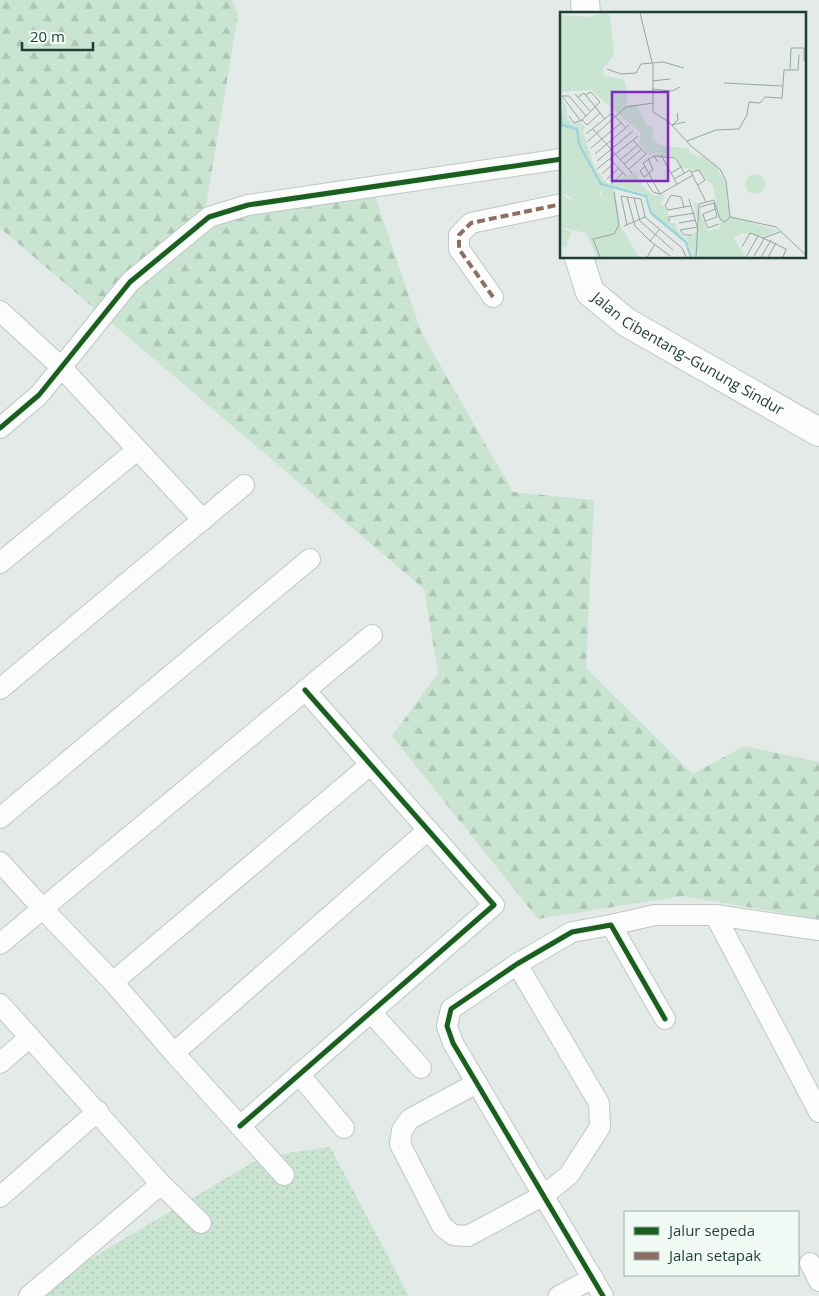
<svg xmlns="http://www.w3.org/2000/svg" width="819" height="1296" viewBox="0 0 819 1296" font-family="'Open Sans',sans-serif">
  <defs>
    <pattern id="grass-dots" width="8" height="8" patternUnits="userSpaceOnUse" patternTransform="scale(1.25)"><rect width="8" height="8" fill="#cae4d2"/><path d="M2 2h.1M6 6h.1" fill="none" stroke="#adc5b5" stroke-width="1.8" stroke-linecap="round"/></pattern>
    <pattern id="forest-firs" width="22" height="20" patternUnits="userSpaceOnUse" patternTransform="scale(1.25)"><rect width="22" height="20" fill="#cae4d2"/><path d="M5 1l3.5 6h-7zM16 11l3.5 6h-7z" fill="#adc5b5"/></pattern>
  </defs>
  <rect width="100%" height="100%" fill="#e3eae7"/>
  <path fill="url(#grass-dots)" d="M330 1147 409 1296H28L262 1157Z"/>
  <path fill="url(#forest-firs)" d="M0 0H232L238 15 205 211 370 181 421 332 513 492 594 500 586 668 693 774 744 746 819 762V919L682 896 538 919 392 736 438 673 424 589 0 228Z"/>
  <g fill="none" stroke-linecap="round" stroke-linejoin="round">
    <g stroke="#c0c7c4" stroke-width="22">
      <g id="street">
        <path d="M493 297 459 249V235L471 223 562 204"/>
        <path d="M0 311 61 367 203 520"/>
        <path d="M0 428 39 395 130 282 209 217 248 205 562 159"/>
        <path d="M0 563 137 450"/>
        <path d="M0 689 244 485"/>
        <path d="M0 818 310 559"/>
        <path d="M0 862 43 909 113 982 174 1053 284 1175"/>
        <path d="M715 915 819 1112"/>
        <path d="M611 925 655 915H715L819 930"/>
        <path d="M0 944 372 635"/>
        <path d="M113 982 370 765"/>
        <path d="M0 1004 161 1184 201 1223"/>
        <path d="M371 1012 421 1068"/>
        <path d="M174 1053 428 830"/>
        <path d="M0 1063 30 1037"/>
        <path d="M299 1074 344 1128"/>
        <path d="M477 1083 410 1119 402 1130 400 1144 442 1226 453 1235 468 1236 544 1195 569 1175 600 1127 599 1103 517 964"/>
        <path d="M240 1126 494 905 305 690"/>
        <path d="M0 1197 98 1111"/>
        <path d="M810 1263 819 1281"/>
        <path d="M29 1296 161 1184"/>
        <path d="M559 1296 593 1278"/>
        <path d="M603 1296 453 1043 447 1026 451 1009 517 964 572 932 611 925 665 1019"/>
      </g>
    </g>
    <g stroke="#bec8c4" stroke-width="30">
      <g id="secondary">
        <path d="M585 0 586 14"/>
        <path id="s1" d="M579 258 590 292 626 322 819 432"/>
      </g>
    </g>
    <use href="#street" stroke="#fbfcfb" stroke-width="20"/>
    <use href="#secondary" stroke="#fbfcfb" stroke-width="28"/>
    <path stroke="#8d6e63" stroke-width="4" stroke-dasharray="8 4" stroke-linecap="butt" d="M493 297 459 249V235L471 223 562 204"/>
    <g stroke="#f1f9f5" stroke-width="8">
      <g id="cycleway">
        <path d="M0 428 39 395 130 282 209 217 248 205 562 159"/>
        <path d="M240 1126 494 905 305 690"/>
        <path d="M603 1296 453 1043 447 1026 451 1009 517 964 572 932 611 925 665 1019"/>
      </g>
    </g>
    <use href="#cycleway" stroke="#1b5e20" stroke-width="5"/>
  </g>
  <g text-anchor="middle" stroke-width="4" stroke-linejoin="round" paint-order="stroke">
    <g font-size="15" fill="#1f3f36" stroke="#f1f9f5">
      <text dy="5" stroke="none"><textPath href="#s1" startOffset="152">Jalan Cibentang–Gunung Sindur</textPath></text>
    </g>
  </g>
  <g transform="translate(560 12)">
    <rect width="246" height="246" fill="#e3eae7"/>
    <path d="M75 159 83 174 94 184 105 181 101 192 107 198 109 211H116L117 218 128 231 91 200 89 186 84 181 48 173ZM0 215 11 220 6 236 0 233Z" fill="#cae4d2"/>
    <path d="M42 1 50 3 54 43 43 56V63L64 68 68 81 66 94 77 93 87 114 93 115 92 126 100 133 129 137 131 142 141 146 142 143 157 155 165 170 170 204 218 219 203 224 182 221 174 226 185 245H134L126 225 132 224 139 214 133 189 138 192 147 219 161 216 153 174 138 158 122 156 116 145 89 143 79 131 81 121 31 78 0 80V3L29 5ZM0 84 7 97V105L12 112 20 110 25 115 23 120 34 155 48 173 54 174 60 213 79 245H37L26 221 0 215V179L7 186 22 191 42 184 39 174 24 161 19 167 0 169Z" fill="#cae4d2"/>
    <path d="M24 161 39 174 41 193 35 196H27L0 179V169L19 167Z" fill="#cae4d2"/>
    <path d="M185 172a10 10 0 1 1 20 0a10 10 0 1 1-20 0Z" fill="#cae4d2"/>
    <path fill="none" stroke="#9ed4dc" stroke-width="2.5" d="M0 97 2 113 17 117 19 132 41 172 86 184 91 201 126 230 131 245"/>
    <path fill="none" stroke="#95a6a0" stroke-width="1" d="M80 1 93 54V100L109 110 131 134 160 157 166 169 170 205 216 215 247 244M47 57 61 62 76 61 81 52 103 50 124 56M230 58 231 36H244V49M92 69 110 67M164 71 223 74M92 77 112 79 120 75M15 82 31 100M18 85 24 81 45 107M117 101 118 108 112 113 125 110M9 104 14 111 22 108 40 90 31 80 25 83M20 108 2 84H9L26 104M22 108 27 113 40 101M33 117 72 161M26 122 52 101 66 116M127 129 156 118 179 117 187 103 189 90 200 91 205 85 222 86 224 58H238L239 43M27 130 66 95 93 91M31 136 61 111M35 142 69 113M101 143 111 161M94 144 115 146 121 155M50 147 66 164M60 148 78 133M37 149 73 119M98 150 94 144 83 151 100 182 133 163M64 152 82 137M85 154 80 159 84 165 93 158 88 146M37 157 78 124M69 157 86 142 73 128M131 160 139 158 145 168 138 173M42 162 54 151M47 167 59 156M114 167 130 158 146 190M87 171 93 180 100 182M51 172 63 161M117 172 111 161 121 155 124 161M67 185 75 214 90 229 99 218M74 186 80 209 113 238M129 187 138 217M124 195 121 185 111 183 105 194 108 198 124 195 131 194M140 195 154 191 157 205 145 209 143 202 155 197M145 209 148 216 159 212M109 210V205L135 201M119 211 136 208M67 213 61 184 81 187 85 205 122 236 126 245M64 214 85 205M132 223H124L120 218 138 215M203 226 226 237 223 245M90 229 110 244M182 235 190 221 198 224M194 244 204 227M40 245 33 227 54 222 59 213 54 180M87 245 95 232M136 245 139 192 154 188 160 207 165 210 170 205M186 245 198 224 203 226 220 220M201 245 211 228M208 245 216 231"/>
    <path fill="#7b2cbf" fill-opacity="0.15" stroke="#7b2cbf" stroke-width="2.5" d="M52 80H108V169H52Z"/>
    <rect width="246" height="246" fill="none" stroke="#1f3f36" stroke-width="2.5"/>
  </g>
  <rect x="624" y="1211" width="175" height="65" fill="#f1f9f5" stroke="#9dafa9"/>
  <rect x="634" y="1227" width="25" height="8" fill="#1b5e20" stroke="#9dafa9"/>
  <text x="669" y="1236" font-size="15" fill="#1f3f36">Jalur sepeda</text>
  <rect x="634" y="1252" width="25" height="8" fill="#8d6e63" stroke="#9dafa9"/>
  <text x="669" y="1261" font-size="15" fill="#1f3f36">Jalan setapak</text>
  <path d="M22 42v8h71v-8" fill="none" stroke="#1f3f36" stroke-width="2.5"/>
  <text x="30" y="42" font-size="15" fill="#1f3f36" stroke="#f1f9f5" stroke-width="4" paint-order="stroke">20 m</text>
</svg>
